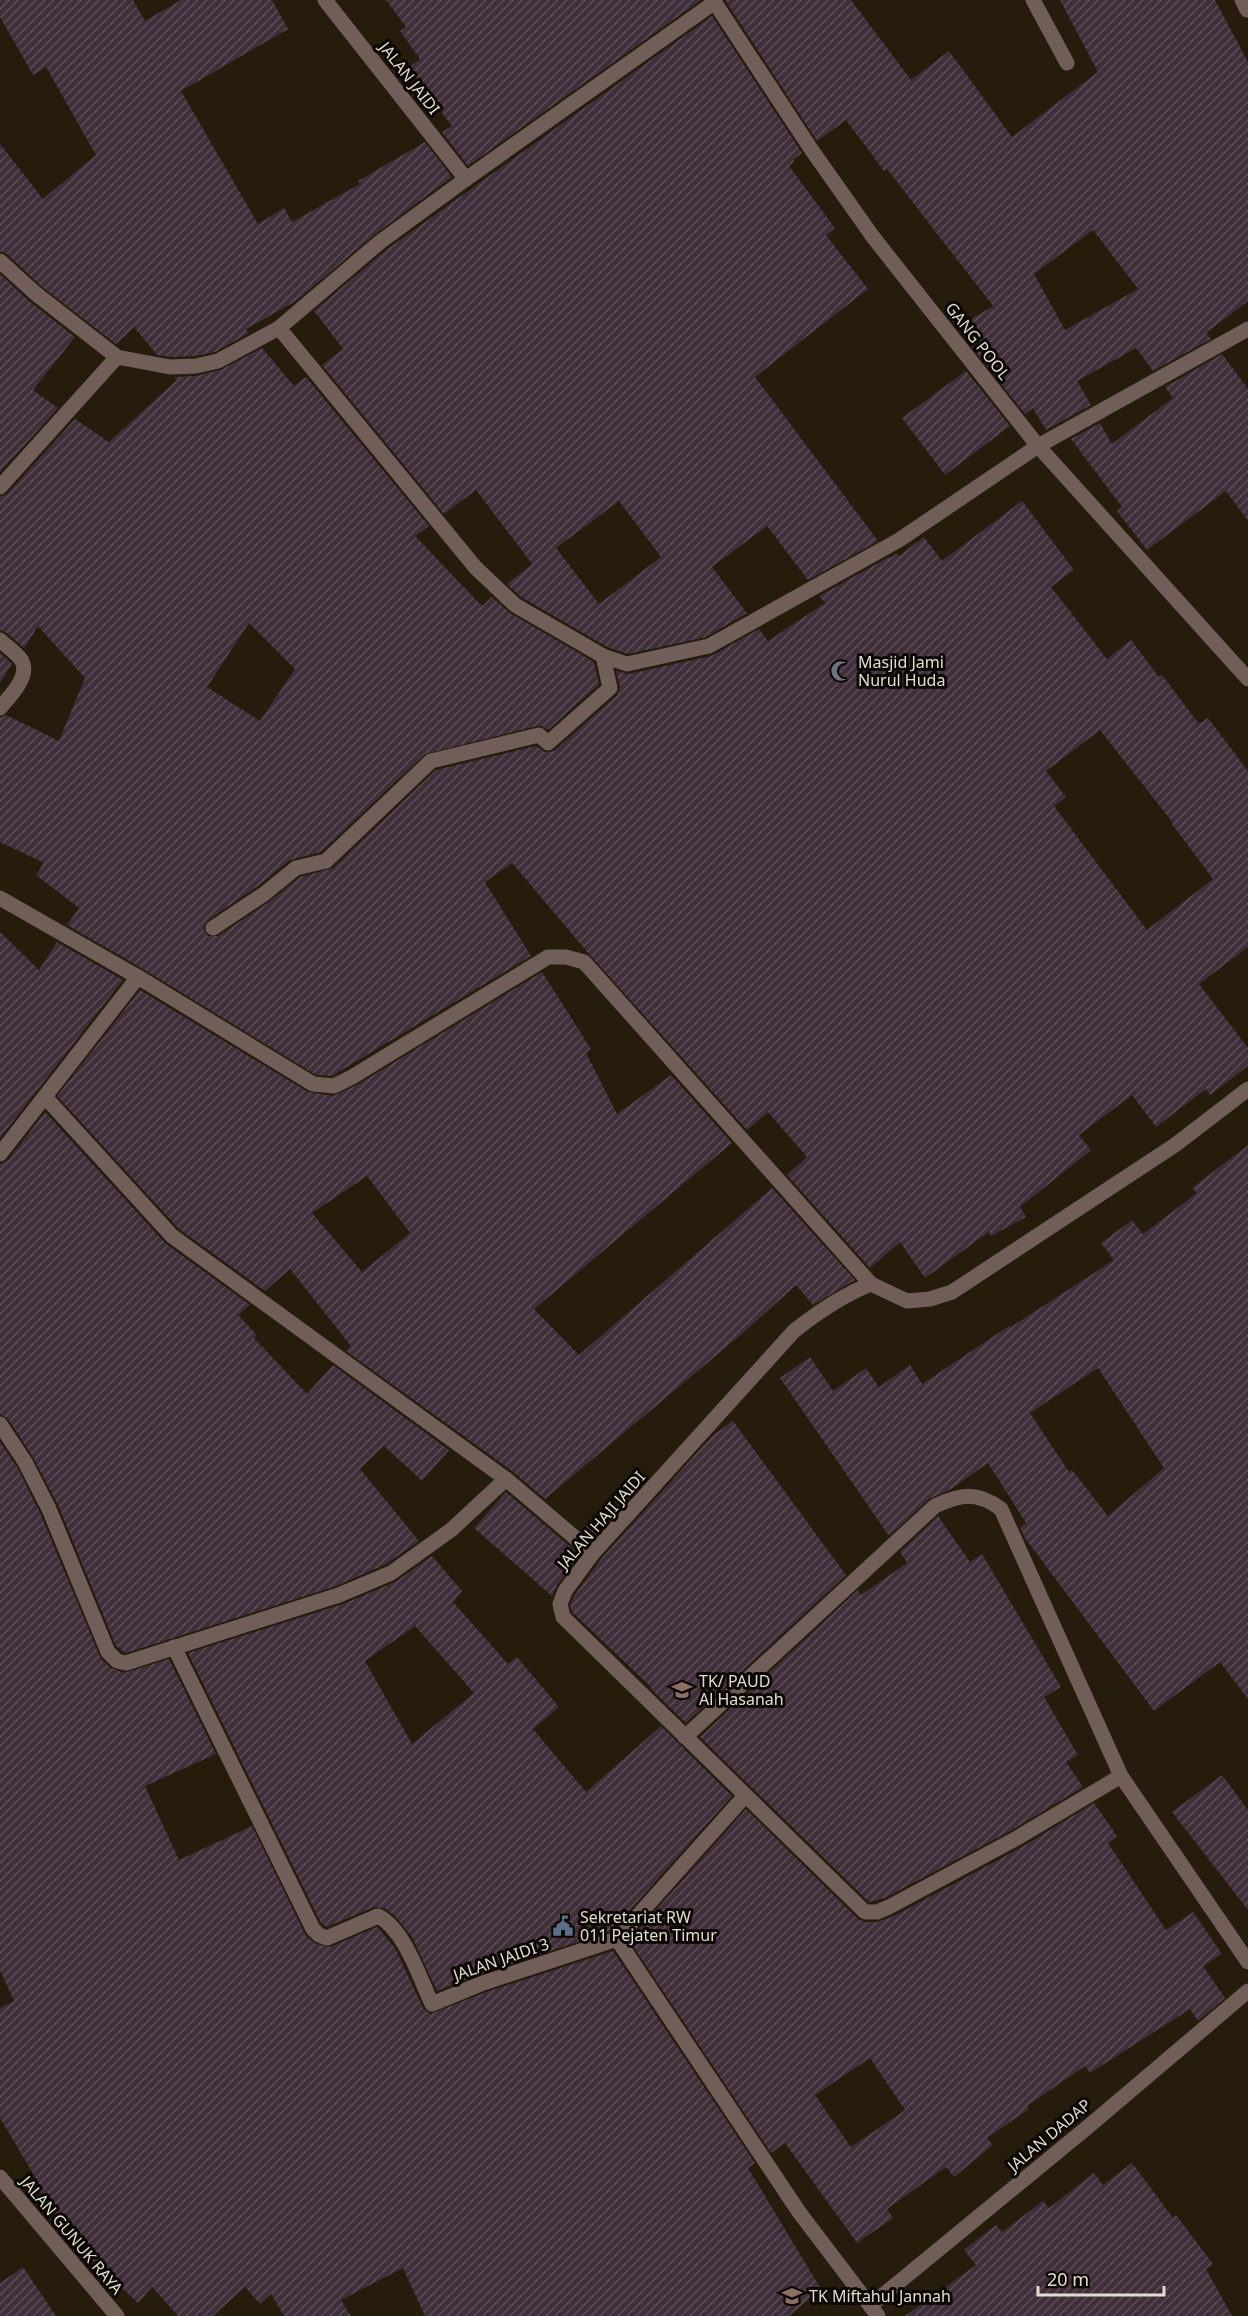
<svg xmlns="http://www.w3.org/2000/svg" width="1248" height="2316" viewBox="0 0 1248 2316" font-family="'Noto Sans',sans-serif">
  <defs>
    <pattern id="building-hatch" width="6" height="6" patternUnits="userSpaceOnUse" patternTransform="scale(1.5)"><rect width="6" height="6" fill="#402e3a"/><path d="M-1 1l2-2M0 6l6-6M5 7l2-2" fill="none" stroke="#5b4c55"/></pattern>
  </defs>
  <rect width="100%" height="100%" fill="#251c0b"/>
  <g fill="url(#building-hatch)" fill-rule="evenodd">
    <path d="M0 0H133L145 21 181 0H272L288 29 181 91 258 224 284 208 292 222 360 184 358 181 425 142 452 177 374 235 296 301 246 329 249 333 215 352 195 356 171 357 157 355 134 327 116 344 41 286 7 254 0 251V144L43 199 96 155 46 67 33 75 0 17Z"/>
    <path d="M386 0H701L468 166 442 132 452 126 408 68 420 59 400 31 406 27Z"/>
    <path d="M725 0H851L911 80 949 51 1012 137 1098 72 1060 0H1215L1248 62V301L1206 333 1211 339 1153 371 1136 348 1077 381 1091 405 1046 430 1033 408 1025 414 972 347 960 326 993 306 887 169 884 171 846 120 817 141ZM1093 230 1138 289 1065 330 1034 274Z"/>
    <path d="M712 16 802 153 793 160 794 162 789 166 835 228 826 235 868 289 755 377 878 541 808 580 767 526 712 567 747 613 706 637 628 654 607 647 521 597 507 584 532 564 476 490 444 514 322 365 343 349 314 311 386 250ZM619 501 661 557 599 604 556 548Z"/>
    <path d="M0 274 29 301 75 337 33 390 58 408 0 472Z"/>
    <path d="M262 348 294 386 306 377 429 526 415 536 482 606 492 597 510 613 594 662 599 684 548 730 542 726H537L425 754 321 852 290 860 258 886 208 920 203 928 208 936H218L269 902 300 877 333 868 436 770 536 746 545 752 554 751 617 695 620 687 616 671 629 674 711 656 759 629 768 641 825 603 819 596 889 557 890 558 897 553 899 556 924 537 942 561 1022 501 1074 570 1051 587 1107 659 1131 640 1159 677 1162 675 1199 724 1208 718 1248 771V947L1199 984 1248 1048V1066L1210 1095 1206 1089 1156 1127 1132 1095 1079 1135 1091 1150 1020 1207 1026 1217 991 1236 989 1232 925 1278 900 1242 870 1268 787 1175 807 1157 768 1112 747 1130 589 954 512 863 485 882 531 956 332 1076 316 1075 143 969 67 925 79 908 36 875 44 863 0 842V718L6 715 59 741 85 678 38 626 24 648 7 633 0 630V497L7 494 75 419 109 442 177 380 174 377 196 376 220 370ZM249 623 295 669 260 721 207 687ZM1100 730 1173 823 1172 824 1213 879 1147 930 1054 806 1066 797 1046 771Z"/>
    <path d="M1222 354 1248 389V521L1226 491 1147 550 1117 511 1122 507 1071 439 1100 423 1112 444 1173 398 1165 387Z"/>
    <path d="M966 371 1010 426 945 475 902 418Z"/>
    <path d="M0 653 12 664 0 683Z"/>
    <path d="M0 932 39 970 57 942 123 980 0 1138Z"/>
    <path d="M542 972 591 1049 586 1053 617 1114 671 1075 732 1143 534 1309 579 1355 772 1188 855 1280 813 1305 796 1285 743 1333 545 1499 512 1471 346 1351 351 1346 290 1269 265 1291 179 1229 57 1096 140 990 308 1092 333 1096 357 1085ZM367 1176 410 1233 362 1272 312 1213Z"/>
    <path d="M45 1112 165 1243 250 1305 238 1315 257 1335 254 1338 307 1394 333 1365 449 1450 422 1481 384 1446 360 1469 419 1541 386 1564 336 1586 126 1653 116 1646 58 1505 33 1457 8 1419 0 1414V1164L8 1160Z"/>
    <path d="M1248 1145V1699L1220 1662 1154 1711 1025 1538 1020 1528 1026 1523 988 1463 951 1489 929 1499 889 1536 780 1378 810 1357 833 1391 866 1368 879 1387 910 1365 922 1384 1009 1326 1011 1327 1114 1260 1101 1243 1132 1220 1143 1234 1197 1193 1192 1188ZM1098 1368 1164 1468 1108 1516 1072 1470 1069 1472 1030 1413Z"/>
    <path d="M733 1421 846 1575 686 1723 651 1689 652 1688 572 1612 570 1605 574 1596 601 1559 712 1436Z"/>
    <path d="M0 1442 17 1467 40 1513 101 1659 111 1668 124 1673 169 1659 216 1754 145 1786 179 1860 252 1826 306 1936 316 1944 330 1947 377 1927 395 1948 423 2008 430 2014 486 1992 613 1951 755 2163 748 2168 821 2289 789 2316H425L403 2268 341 2300 351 2316H284L271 2294 260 2304 245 2287 213 2316H178L152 2287 138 2303 71 2241 37 2187 40 2185 0 2118V2008L14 2001 0 1970Z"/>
    <path d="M637 1490 592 1539 581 1530Z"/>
    <path d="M506 1492 580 1555 557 1585 552 1596 474 1528Z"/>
    <path d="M938 1516 970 1562 982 1554 1061 1687 1044 1697 1078 1755 1066 1762 1083 1787 1012 1830 885 1898 869 1902 700 1737 858 1590 861 1595 907 1563 900 1552Z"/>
    <path d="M432 1556 462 1591 453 1602 508 1664 517 1657 559 1707 533 1729 586 1792 661 1726 732 1796 611 1931 480 1974 437 1991 412 1937 395 1916 384 1908 374 1907 327 1927 321 1923 188 1653 343 1604 395 1582ZM415 1626 474 1693 412 1744 365 1661Z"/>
    <path d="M1222 1775 1248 1810V1910L1172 1812Z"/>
    <path d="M1094 1803 1117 1836 1108 1843 1166 1930 1193 1912 1222 1954 1203 1966 1225 1998 1198 2021 1190 2009 1090 2073 1085 2066 1027 2106 1029 2109 987 2138 993 2145 954 2177 946 2167 887 2209 893 2218 857 2243 785 2143 771 2153 629 1940 746 1809 858 1919 865 1922H877L894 1916 1022 1847ZM870 2058 905 2110 851 2147 815 2095Z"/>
    <path d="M1132 2163 1173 2218 1176 2215 1213 2264 1206 2269 1232 2316H905L976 2265 964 2250 996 2225 1002 2232 1043 2201 1049 2208 1094 2173 1103 2185Z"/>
    <path d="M23 2267 56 2316H0V2283Z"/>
  </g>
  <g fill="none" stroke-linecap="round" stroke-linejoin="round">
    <g stroke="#715e59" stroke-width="15">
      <path d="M325 0 466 179"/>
      <path d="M713 0 811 149 873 237 1038 446 1248 679"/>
      <path d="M1033 0 1067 63"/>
      <path d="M1242 0 1247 10"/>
      <path d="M0 261 35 293 117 357 170 367 196 366 218 361 279 328 380 242 466 179 715 2"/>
      <path d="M279 328 475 567 515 605 603 656 627 664 709 646 899 540 1038 446 1248 329"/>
      <path d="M0 487 117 357"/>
      <path d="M0 640C6 646 17 653 22 661 30 677 9 697 0 708"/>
      <path d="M0 898 138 977 313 1084 334 1086 352 1077 548 957H566L584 962 871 1284 907 1301 930 1299 952 1292 1175 1145 1248 1089"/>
      <path d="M213 928 264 894 296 868 326 861 431 761 539 735 548 743 610 688 603 656"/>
      <path d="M46 1098 172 1236 506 1479 593 1553"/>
      <path d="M0 1154 138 977"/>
      <path d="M871 1284C843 1295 818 1312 794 1331L593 1553 565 1591 560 1604 563 1617 865 1912H877L889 1907 1017 1838 1121 1776"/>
      <path d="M0 1424 25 1462 49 1509 108 1652 117 1661 126 1663 339 1595 391 1573 451 1530 506 1479"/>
      <path d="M174 1647 313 1929 319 1935 327 1938 378 1916C405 1930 419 1977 432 2004L483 1983 617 1939"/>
      <path d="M685 1737 935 1506C961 1494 977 1491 1001 1509L1121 1776 1248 1962"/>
      <path d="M744 1797 617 1939 799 2212 878 2316"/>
      <path d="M0 2177 117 2316"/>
      <path d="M871 2305 1089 2126 1248 1991"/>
    </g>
  </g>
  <defs>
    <g id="mosque-bare" transform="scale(1.62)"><path d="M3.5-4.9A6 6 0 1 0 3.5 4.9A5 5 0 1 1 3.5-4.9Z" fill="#6b7280" stroke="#0b0703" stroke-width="2.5" paint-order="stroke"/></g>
    <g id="school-bare" transform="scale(1.62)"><path d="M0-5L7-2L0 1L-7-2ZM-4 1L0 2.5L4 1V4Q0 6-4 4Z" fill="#8d6e63" stroke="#0b0703" stroke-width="2.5" paint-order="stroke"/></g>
    <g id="civic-bare" transform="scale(1.62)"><path d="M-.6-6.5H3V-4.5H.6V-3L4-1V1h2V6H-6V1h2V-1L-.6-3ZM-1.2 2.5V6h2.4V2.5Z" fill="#5c6f8a" stroke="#0b0703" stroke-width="2.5" paint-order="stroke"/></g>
  </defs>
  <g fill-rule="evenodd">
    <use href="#mosque-bare" x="841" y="671"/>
    <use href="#school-bare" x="682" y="1690"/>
    <use href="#civic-bare" x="563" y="1926"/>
    <use href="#school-bare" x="792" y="2296"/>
  </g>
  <g text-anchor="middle" stroke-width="6" stroke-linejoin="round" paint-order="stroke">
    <g font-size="16" fill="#e1dbd0" stroke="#0b0703">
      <text transform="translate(410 78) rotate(52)" y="6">JALAN JAIDI</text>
      <text transform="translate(978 341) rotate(52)" y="6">GANG POOL</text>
      <text transform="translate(601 1520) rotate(-49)" y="6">JALAN HAJI JAIDI</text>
      <text transform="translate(501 1959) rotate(-19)" y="6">JALAN JAIDI 3</text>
      <text transform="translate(1049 2135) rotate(-40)" y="6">JALAN DADAP</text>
      <text transform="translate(72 2235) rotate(50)" y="6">JALAN GUNUK RAYA</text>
    </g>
    <g font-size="16" fill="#e1dbd0" stroke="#0b0703" text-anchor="start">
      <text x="858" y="668">Masjid Jami<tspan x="858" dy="18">Nurul Huda</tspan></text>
      <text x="699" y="1687">TK/ PAUD<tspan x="699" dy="18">Al Hasanah</tspan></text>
      <text x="580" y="1923">Sekretariat RW<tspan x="580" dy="18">011 Pejaten Timur</tspan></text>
      <text x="809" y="2302">TK Miftahul Jannah</text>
    </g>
  </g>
  <path d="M1038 2286v9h126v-9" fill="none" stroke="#e1dbd0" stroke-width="3"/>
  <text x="1047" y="2286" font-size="18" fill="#e1dbd0" stroke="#0b0703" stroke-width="4.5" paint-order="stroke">20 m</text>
</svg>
